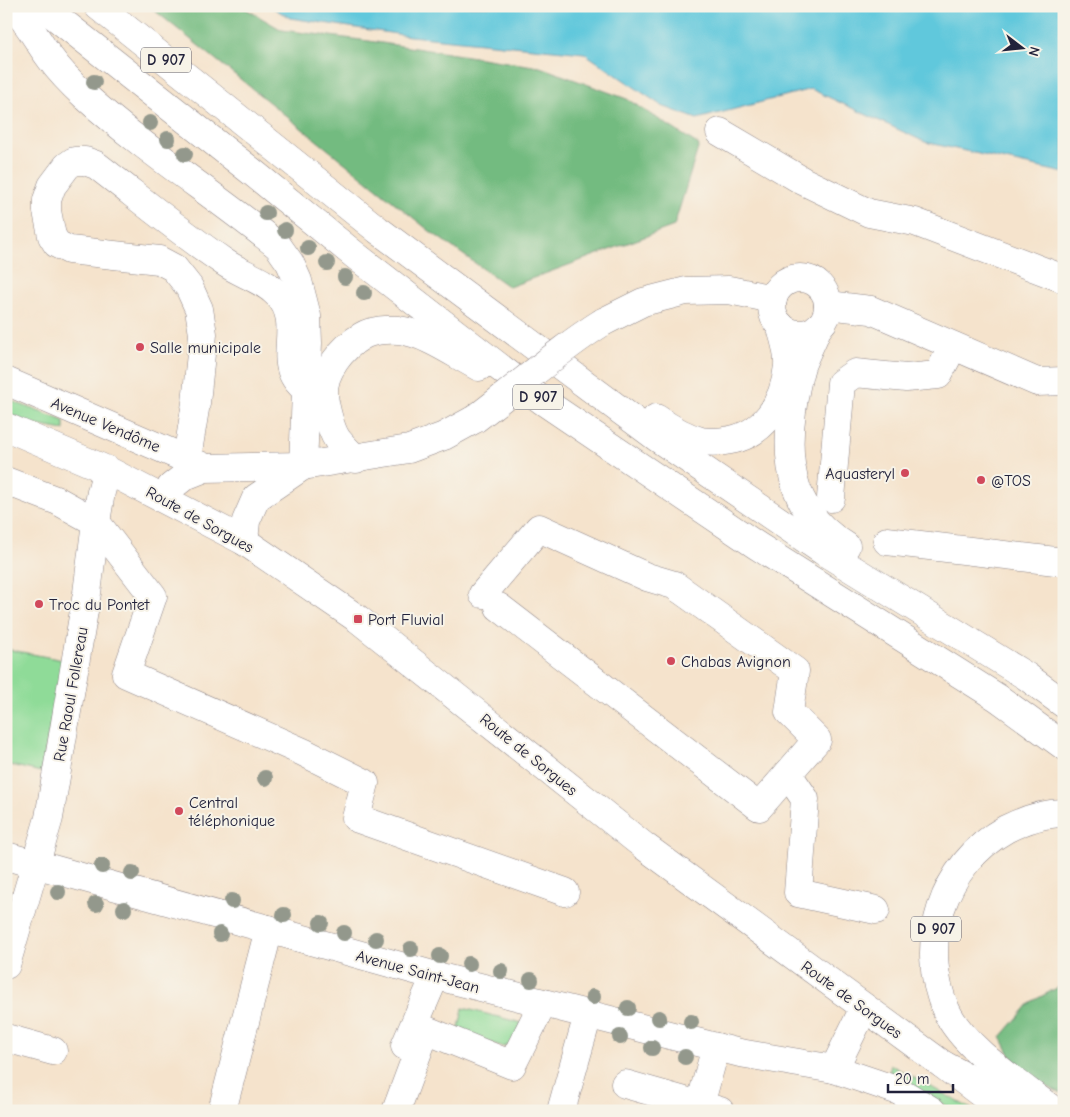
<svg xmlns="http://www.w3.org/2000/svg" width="1070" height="1117" viewBox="0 0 1070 1117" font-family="'Comic Neue',sans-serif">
  <rect width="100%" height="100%" fill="#f7f3e8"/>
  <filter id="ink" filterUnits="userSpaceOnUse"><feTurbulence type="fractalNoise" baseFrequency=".02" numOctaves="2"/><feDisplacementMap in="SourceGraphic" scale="10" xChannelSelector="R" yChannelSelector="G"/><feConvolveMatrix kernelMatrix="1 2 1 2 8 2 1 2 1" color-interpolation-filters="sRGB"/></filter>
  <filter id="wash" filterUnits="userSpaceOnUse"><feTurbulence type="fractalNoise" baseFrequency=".0096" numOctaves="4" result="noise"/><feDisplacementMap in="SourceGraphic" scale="20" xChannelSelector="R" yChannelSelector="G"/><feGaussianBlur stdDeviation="1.12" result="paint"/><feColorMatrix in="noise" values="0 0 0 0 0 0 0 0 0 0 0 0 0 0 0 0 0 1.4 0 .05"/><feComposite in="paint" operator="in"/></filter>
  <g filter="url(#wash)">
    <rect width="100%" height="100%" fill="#f5e3cc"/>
    <g fill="#8fdb98" stroke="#587e6a">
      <path d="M6 399 64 421V430L36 425 6 413Z"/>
      <path d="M6 649 63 660 41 772 6 764Z"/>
      <path d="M463 1008 522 1023 514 1042 504 1047 458 1033Z"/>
      <path d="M891 1065 975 1111H955L889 1073Z"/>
    </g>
    <g fill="#73bb80" stroke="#4a6e5e">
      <path d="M149 6H241L282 30 369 41 540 67 627 99 699 145 674 226 509 287 431 232Z"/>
      <path d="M1064 984V1094L1021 1076 1001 1037 1031 1002Z"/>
    </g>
    <path fill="#60c8dc" stroke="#41758c" d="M270 6H1064V173L925 142 811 89 697 119 662 106 584 53 410 36 290 18Z"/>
  </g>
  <g filter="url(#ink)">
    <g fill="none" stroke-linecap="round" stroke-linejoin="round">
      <g stroke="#8c8284" stroke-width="29">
        <g id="minor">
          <path d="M720 132 803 181 869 213 915 222 1064 279"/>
          <circle cx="800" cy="306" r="28"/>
          <path d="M828 305 871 310 1037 382 1064 381"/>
          <path d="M603 322 643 302 686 291 729 290 773 299"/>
          <path d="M6 381 202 466"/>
          <path d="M187 458 196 403 203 334 199 309 189 287 174 268 159 260 69 250 57 244 52 236 47 211V200L52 186 67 166 74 161H85L96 165C139 198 180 232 224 262 241 274 265 280 279 296 302 321 281 353 294 376 297 382 302 386 306 390"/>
          <path d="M6 481 58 501 96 522 153 596 126 674 303 752 365 783 356 818 565 892"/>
          <path d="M831 498 841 383 855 373 906 378 938 375 953 346"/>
          <path d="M167 500 171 487 185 476 205 468 303 466 409 449 444 436 475 419"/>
          <path d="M244 541 246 521 256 498 303 466"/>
          <path d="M887 541 1064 562"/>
          <path d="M483 594 539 528 647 577 674 585 795 671 789 712 817 740 759 807 499 607"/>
          <path d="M788 774 805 799 798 893 876 910"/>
          <path d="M6 856 429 974 740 1053 834 1069 864 1008"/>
          <path d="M6 965 49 818 87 593 96 522 101 492 107 470"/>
          <path d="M6 1038 53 1051"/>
          <path d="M405 1046 435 976"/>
          <path d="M834 1069 899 1091 932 1111"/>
          <path d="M625 1084 720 1111"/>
          <path d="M700 1105 716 1047"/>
          <path d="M222 1111 269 929"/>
          <path d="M396 1111 426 1030 512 1065 543 1003"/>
          <path d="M561 1111 588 1015"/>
        </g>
      </g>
      <g stroke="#8c8284" stroke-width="29">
        <path id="major" d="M6 427 107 470 244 541 358 619 644 846 942 1064 1016 1104 1035 1111"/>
      </g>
      <g stroke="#8c8284" stroke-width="29">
        <g id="highway">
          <path d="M12 6C28 21 37 41 50 58 60 72 73 85 86 97 146 151 215 195 278 246L290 263 298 281 307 316 308 343 303 466"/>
          <path d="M42 6 251 171 356 256 543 401 756 545 998 698 1064 746"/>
          <path d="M98 6 378 230 659 439 823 551 1026 676 1064 704"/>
          <path d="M818 327C813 340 806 353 801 366 797 380 794 396 792 411 784 467 794 515 846 546"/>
          <path d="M656 418C670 428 685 437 701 441 708 442 717 442 724 441 763 437 784 404 788 366 789 352 784 338 780 325"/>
          <path d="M356 459C350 453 342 446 337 439 331 430 325 407 324 395 322 372 343 347 362 336 372 330 388 329 399 330 428 334 454 354 479 367"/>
          <path d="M942 1064 1004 1111"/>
          <path d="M1054 1111C1021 1085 963 1048 946 1010 917 944 942 865 1006 829 1024 820 1043 813 1064 813"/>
        </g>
      </g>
      <use href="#minor" stroke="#fff" stroke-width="28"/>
      <use href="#major" stroke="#fff" stroke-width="28"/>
      <use href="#highway" stroke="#fff" stroke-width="28"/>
      <g stroke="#8c8284" stroke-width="29" stroke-linecap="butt">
        <path id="minor-bridge" d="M475 419C518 387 558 350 603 322"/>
      </g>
      <use href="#minor-bridge" stroke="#fff" stroke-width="28"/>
    </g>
    <g fill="#93988c">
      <circle cx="94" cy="82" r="8"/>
      <circle cx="150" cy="123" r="8"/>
      <circle cx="168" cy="139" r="8"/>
      <circle cx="185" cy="154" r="8"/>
      <circle cx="266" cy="213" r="8"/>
      <circle cx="285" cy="230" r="8"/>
      <circle cx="308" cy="248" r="8"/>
      <circle cx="327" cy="263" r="8"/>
      <circle cx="345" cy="277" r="8"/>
      <circle cx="364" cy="293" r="8"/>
      <circle cx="265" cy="778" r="8"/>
      <circle cx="102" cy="866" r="8"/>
      <circle cx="132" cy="873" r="8"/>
      <circle cx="58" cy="892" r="8"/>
      <circle cx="232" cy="901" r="8"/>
      <circle cx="96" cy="904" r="8"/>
      <circle cx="124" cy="909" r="8"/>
      <circle cx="284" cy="915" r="8"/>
      <circle cx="321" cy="923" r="8"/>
      <circle cx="344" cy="933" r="8"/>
      <circle cx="220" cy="934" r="8"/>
      <circle cx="376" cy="939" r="8"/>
      <circle cx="411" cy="949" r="8"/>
      <circle cx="440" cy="956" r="8"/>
      <circle cx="469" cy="964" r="8"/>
      <circle cx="501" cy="971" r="8"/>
      <circle cx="531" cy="980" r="8"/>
      <circle cx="593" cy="997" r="8"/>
      <circle cx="628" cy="1008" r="8"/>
      <circle cx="659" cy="1018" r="8"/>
      <circle cx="691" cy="1022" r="8"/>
      <circle cx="620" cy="1037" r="8"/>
      <circle cx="652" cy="1048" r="8"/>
      <circle cx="685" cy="1057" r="8"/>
    </g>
  </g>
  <g fill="#d1495b" stroke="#f7f3e8" stroke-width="2">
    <circle cx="140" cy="347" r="5"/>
    <circle cx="905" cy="473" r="5"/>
    <circle cx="981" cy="480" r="5"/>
    <circle cx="39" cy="604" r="5"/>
    <rect x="353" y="614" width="10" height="10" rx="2.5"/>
    <circle cx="671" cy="661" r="5"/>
    <circle cx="179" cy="811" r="5"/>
  </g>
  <g text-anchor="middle" stroke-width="4" stroke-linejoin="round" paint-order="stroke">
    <g fill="#f7f3e8" stroke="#62616f" stroke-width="1">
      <rect x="141" y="47.5" width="50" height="25" rx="4"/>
      <rect x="513" y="384.5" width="50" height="25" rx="4"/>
      <rect x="911" y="916.5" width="50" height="25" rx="4"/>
    </g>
    <g font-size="15" font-weight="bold" fill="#22223b">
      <text x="166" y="65">D 907</text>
      <text x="538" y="402">D 907</text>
      <text x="936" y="934">D 907</text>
    </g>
    <g font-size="16" fill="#22223b" stroke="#f7f3e8" text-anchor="start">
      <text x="150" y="353">Salle municipale</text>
      <text x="895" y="479" text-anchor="end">Aquasteryl</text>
      <text x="991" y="486">@TOS</text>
      <text x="49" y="610">Troc du Pontet</text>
      <text x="368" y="625">Port Fluvial</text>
      <text x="681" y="667">Chabas Avignon</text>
      <text x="189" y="808">Central<tspan x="189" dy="18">téléphonique</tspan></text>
    </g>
    <g font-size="16" fill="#22223b" stroke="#f7f3e8">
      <text transform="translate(106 424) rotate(23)" y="6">Avenue Vendôme</text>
      <text transform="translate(200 519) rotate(29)" y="6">Route de Sorgues</text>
      <text transform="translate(70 694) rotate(-80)" y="6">Rue Raoul Follereau</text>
      <text transform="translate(529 754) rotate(39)" y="6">Route de Sorgues</text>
      <text transform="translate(418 971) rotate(15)" y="6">Avenue Saint-Jean</text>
      <text transform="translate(852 999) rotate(36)" y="6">Route de Sorgues</text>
    </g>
  </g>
  <rect width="1070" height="1117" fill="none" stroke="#f7f3e8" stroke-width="25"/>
  <g transform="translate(1022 48) rotate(106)" stroke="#f7f3e8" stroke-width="4" paint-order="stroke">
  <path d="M0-4L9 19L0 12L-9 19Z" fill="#22223b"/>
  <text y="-8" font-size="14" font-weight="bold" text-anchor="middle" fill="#22223b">N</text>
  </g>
  <path d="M888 1084v8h65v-8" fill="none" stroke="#22223b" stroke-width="2.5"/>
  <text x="895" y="1084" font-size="15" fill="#22223b" stroke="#f7f3e8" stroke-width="4" paint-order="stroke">20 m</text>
</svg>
